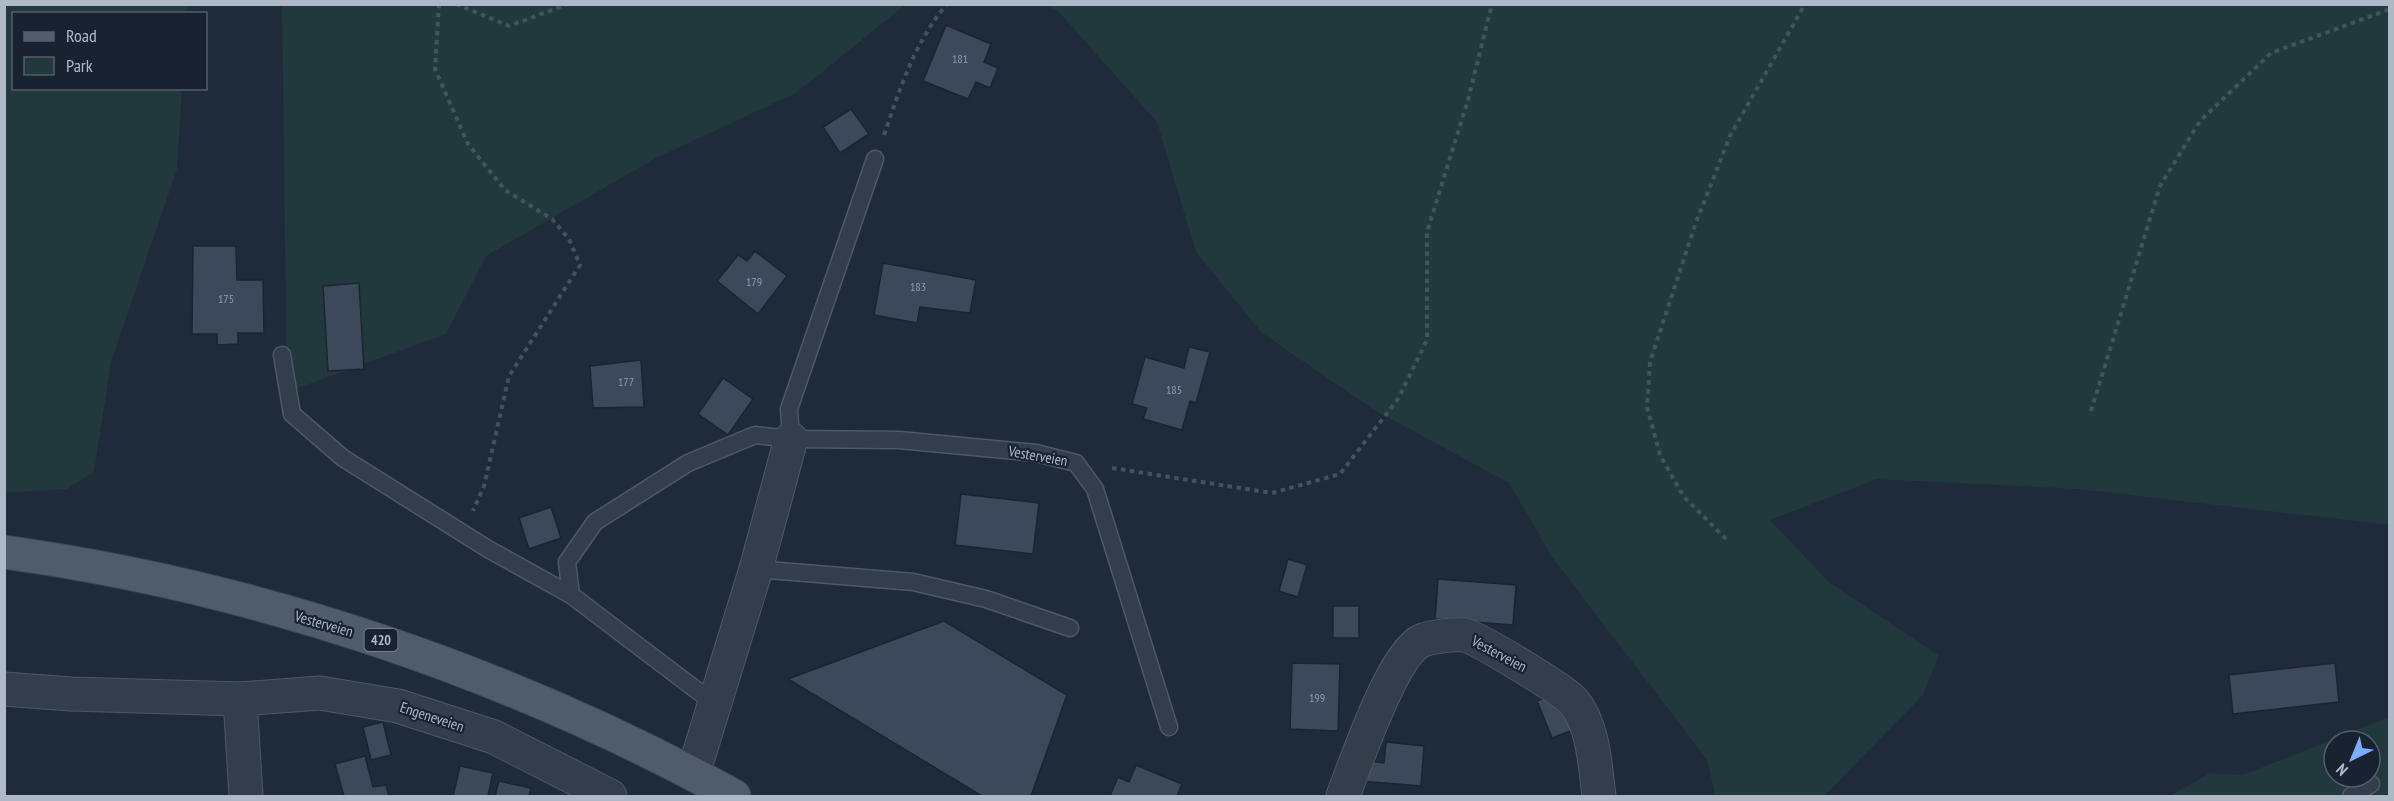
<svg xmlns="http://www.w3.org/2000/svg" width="2394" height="801" viewBox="0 0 2394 801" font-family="'PT Sans Narrow',sans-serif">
  <rect width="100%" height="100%" fill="#1f2b3b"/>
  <g fill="#21393c" fill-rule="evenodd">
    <path d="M5 4 188 5 187 13 14 14V88L182 89 177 169 111 362 94 472 67 489 5 493Z"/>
    <path d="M282 5H905L796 93 656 158 486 256 446 334 287 392Z"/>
    <path d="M1044 5H2389V525L2078 489 1877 479 1770 520 1830 583 1939 656 1922 696 1824 796H1715L1708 761 1552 557 1509 483 1373 409 1262 333 1196 252 1157 122 1058 11Z"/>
    <path d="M2389 717V796H2170L2210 773 2243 775ZM2334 741H2370V777H2334Z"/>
  </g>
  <g fill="#3b495b" stroke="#1b2432" stroke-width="1.5">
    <path d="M946 25 991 44 984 62 998 68 990 88 976 82 968 99 923 81Z"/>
    <path d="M851 109 869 134 840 153 823 127Z"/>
    <path d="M193 246H236L237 280H263L264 333H238V344L217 345V334H192Z"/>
    <path d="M755 251 787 276 758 314 717 281 738 255 747 261Z"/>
    <path d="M883 263 976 280 970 313 920 307 917 323 874 315Z"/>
    <path d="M359 283 364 369 328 371 323 286Z"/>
    <path d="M1189 347 1210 352 1196 403 1190 401 1182 430 1143 419 1147 408 1132 404 1145 357 1184 368Z"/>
    <path d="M641 360 644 407 593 408 590 366Z"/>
    <path d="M723 378 753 399 728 435 698 414Z"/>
    <path d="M961 494 1039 503 1033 554 955 545Z"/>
    <path d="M551 507 561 538 529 549 519 518Z"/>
    <path d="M1288 559 1307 565 1298 597 1279 591Z"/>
    <path d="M1438 579 1516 585 1513 625 1435 619Z"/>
    <rect x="1333" y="606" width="26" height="32"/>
    <path d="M944 621 1067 695 1031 796H982L788 679Z"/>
    <path d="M1292 663 1340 664 1338 731 1290 729Z"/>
    <path d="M2335 663 2339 702 2233 714 2229 675Z"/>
    <path d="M1560 692 1575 729 1552 738 1537 701Z"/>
    <path d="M383 722 391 755 371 760 363 727Z"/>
    <path d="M1386 742 1424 746 1421 786 1360 781 1362 760 1384 763Z"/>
    <path d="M365 756 373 787 386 785 389 796H344L335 764Z"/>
    <path d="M1136 765 1182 784 1177 796H1110L1118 777 1129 782Z"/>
    <path d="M460 766 493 773 488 796H453Z"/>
    <path d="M499 781 531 788 529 796H495Z"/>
  </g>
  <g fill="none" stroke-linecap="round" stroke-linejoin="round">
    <g stroke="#4e5866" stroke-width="19">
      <g id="service">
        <path d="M282 355 292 414 343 458 488 549 571 595"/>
        <path d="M791 439 789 409 875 159"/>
        <path d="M756 569 913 582 986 599 1070 628"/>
        <path d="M715 704 571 595 567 562 595 522 688 463 755 435 791 439 899 440 1036 453 1076 463 1095 489 1169 727"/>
        <path d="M2351 796 2371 784"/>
      </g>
    </g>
    <g stroke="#4e5866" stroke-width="35">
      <g id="minor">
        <path d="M4 689 71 694 240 699 320 693 398 706 494 737 610 796"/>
        <path d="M240 699 246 796"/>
        <path d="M693 774 756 569 791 439"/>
        <path d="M1343 796C1355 765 1393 652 1423 640 1431 637 1455 634 1464 635 1478 638 1562 689 1573 701 1594 726 1595 766 1599 796"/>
      </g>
    </g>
    <g stroke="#3d4654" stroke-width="35">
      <path id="primary" d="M4 552C258 587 510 673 734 796"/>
    </g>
    <g stroke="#3f5659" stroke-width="4" stroke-dasharray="4.5 4.5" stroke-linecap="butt">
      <path d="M439 4 435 69 468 144 505 190 552 219 569 239 580 265 509 376 484 486 473 511"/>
      <path d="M456 4 509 26 568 4"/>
      <path d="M884 135C900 89 914 43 947 4"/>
      <path d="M2091 411 2160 186 2200 121 2271 53 2390 9"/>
      <path d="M1112 468 1272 493 1340 474 1398 399 1427 340V232L1468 100 1492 4"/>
      <path d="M1726 539 1684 497 1660 455 1647 407 1650 362 1695 225 1730 136 1805 4"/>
    </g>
    <use href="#service" stroke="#333d4b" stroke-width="16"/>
    <use href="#minor" stroke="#333d4b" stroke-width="33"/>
    <use href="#primary" stroke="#515c6b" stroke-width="33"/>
  </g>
  <g text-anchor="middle" stroke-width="4.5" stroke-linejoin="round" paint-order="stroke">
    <g font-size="12" fill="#919cac">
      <text x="960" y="63">181</text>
      <text x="754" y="286">179</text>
      <text x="918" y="291">183</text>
      <text x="226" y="303">175</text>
      <text x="626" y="386">177</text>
      <text x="1174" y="394">185</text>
      <text x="1317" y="702">199</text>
    </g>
    <rect fill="#192230" stroke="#818b9a" stroke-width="1.5" x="364.5" y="629" width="33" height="22" rx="4.5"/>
    <g font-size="14" font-weight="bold" fill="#aeb8c7">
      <text x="381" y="645">420</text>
    </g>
    <g font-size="15" fill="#aeb8c7" stroke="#192230">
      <text transform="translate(1038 456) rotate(10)" y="5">Vesterveien</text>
      <text transform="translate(324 624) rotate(16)" y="5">Vesterveien</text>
      <text transform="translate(1499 654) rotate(28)" y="5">Vesterveien</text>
      <text transform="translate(432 717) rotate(18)" y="5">Engeneveien</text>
    </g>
  </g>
  <rect width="2394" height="801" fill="none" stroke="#aeb8c7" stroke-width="12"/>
  <rect x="12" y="12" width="195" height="78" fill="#192230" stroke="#555e6c" stroke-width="1.5"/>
  <rect x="24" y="32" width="30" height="9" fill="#515c6b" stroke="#555e6c" stroke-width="1.5"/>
  <text x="66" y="42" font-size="18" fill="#aeb8c7">Road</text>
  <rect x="24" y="57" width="30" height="18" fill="#21393c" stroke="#555e6c" stroke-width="1.5"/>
  <text x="66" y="72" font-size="18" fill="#aeb8c7">Park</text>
  <g transform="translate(2352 759) rotate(223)"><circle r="28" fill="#192230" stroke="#555e6c" stroke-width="1.5"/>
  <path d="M0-4.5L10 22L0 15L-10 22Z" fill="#7baeff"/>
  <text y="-9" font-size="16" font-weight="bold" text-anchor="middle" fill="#aeb8c7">N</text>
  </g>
</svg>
